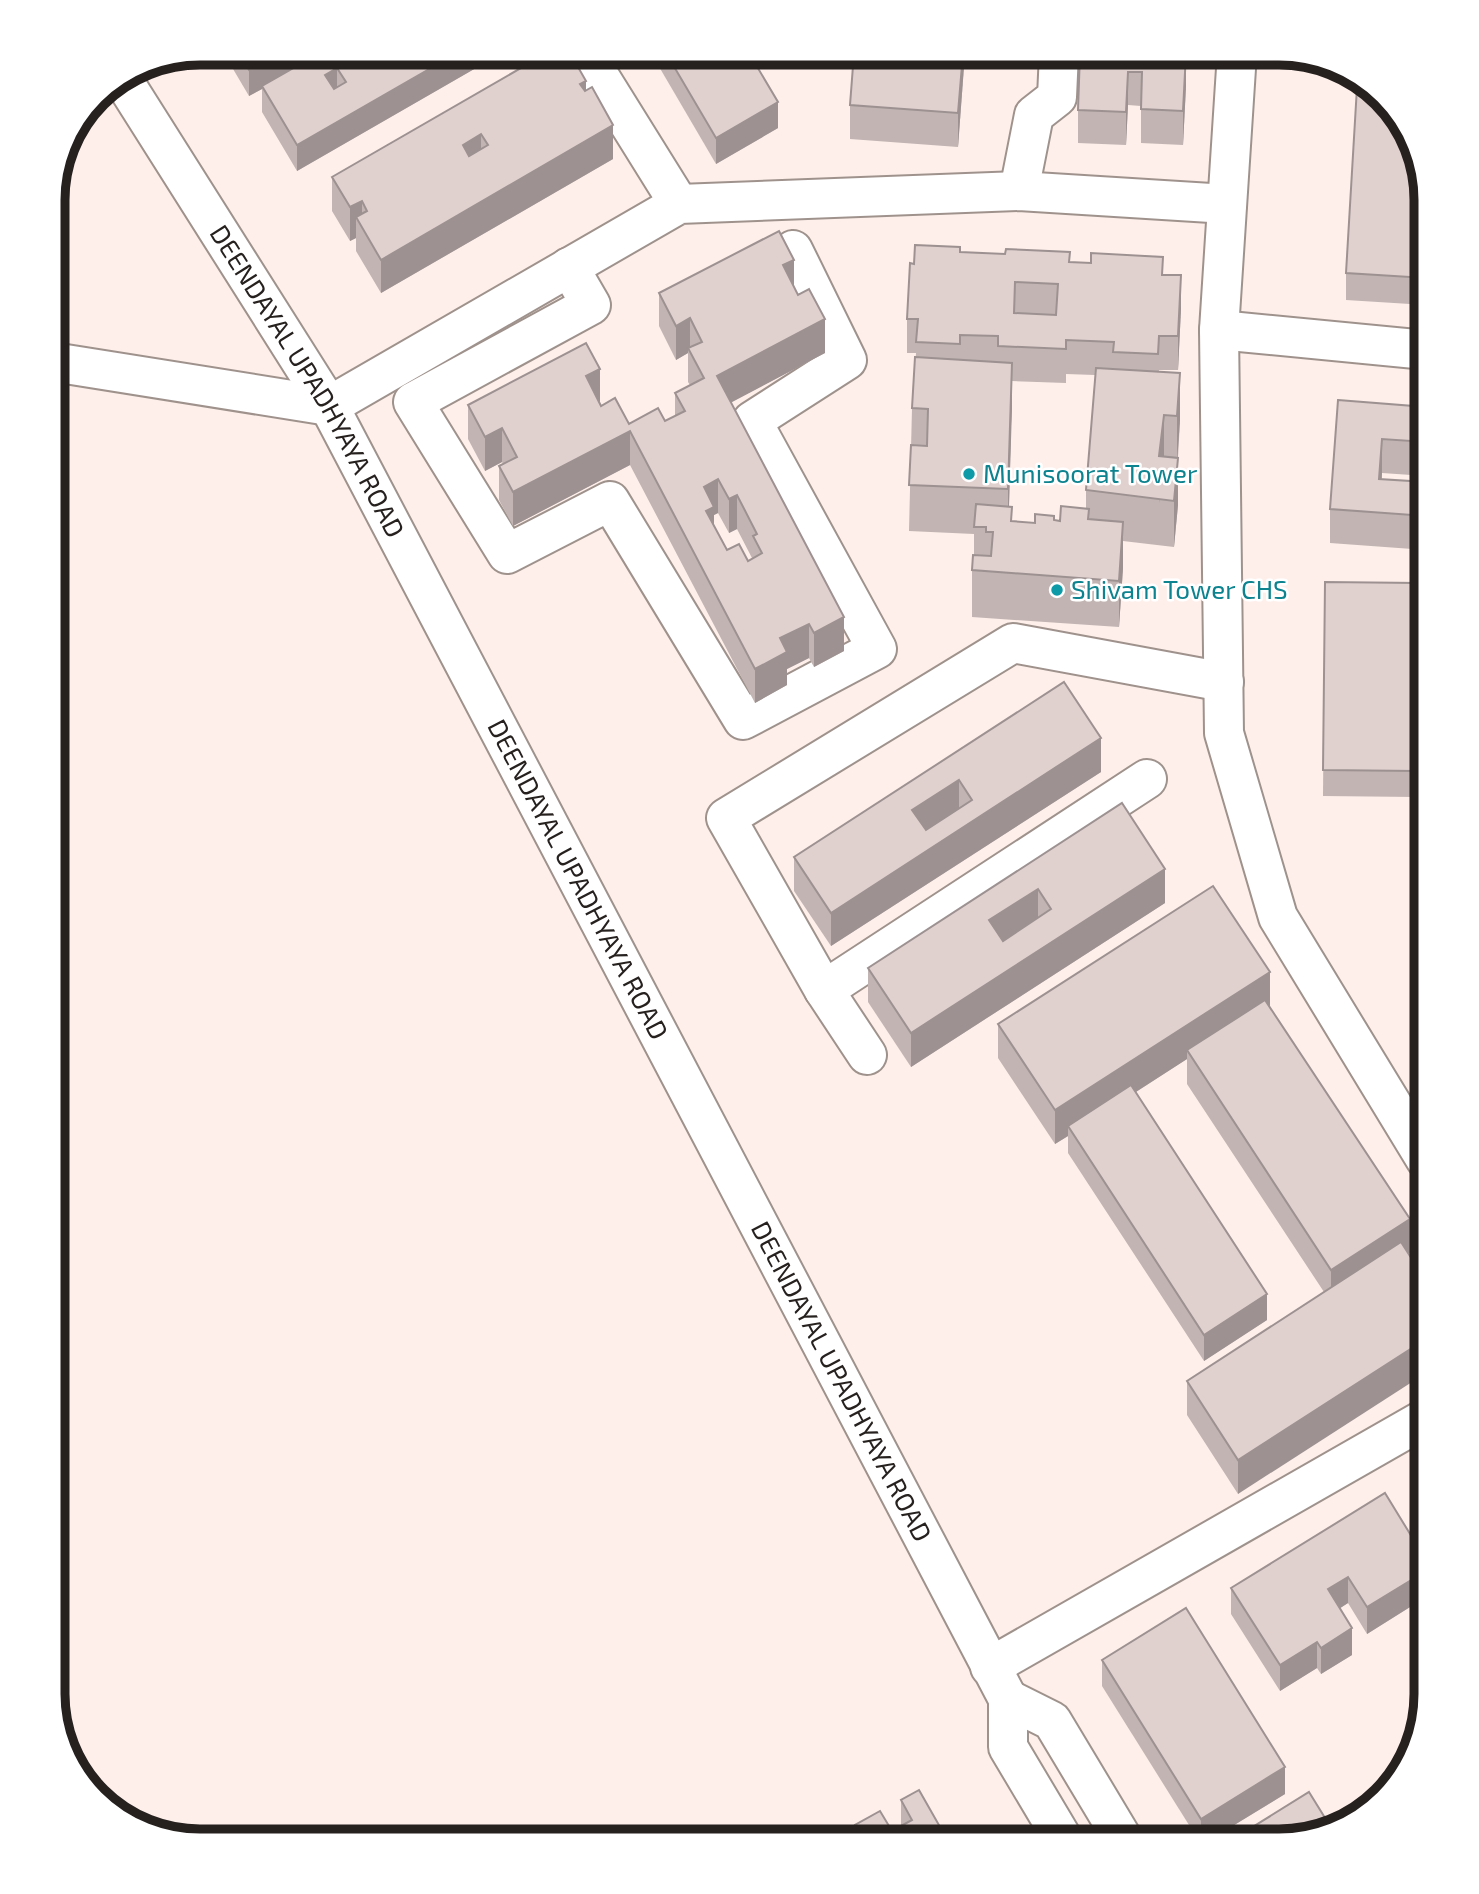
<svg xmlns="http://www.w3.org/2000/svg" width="1479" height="1894" viewBox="0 0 1479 1894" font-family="'Exo 2',sans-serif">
  <rect width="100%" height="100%" fill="#feefea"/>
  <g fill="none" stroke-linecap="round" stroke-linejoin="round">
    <g stroke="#9f928d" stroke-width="42">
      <g id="minor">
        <path d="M585 53 679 204"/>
        <path d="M1237 53 1219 330 1224 733 1278 917 1426 1160"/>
        <path id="s1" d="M121 77 329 406 1008 1699V1747L1064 1841"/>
        <path d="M1019 191 1034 115 1057 97 1059 53"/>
        <path d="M569 267 591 305 413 402 507 554 610 501 743 720 877 649 752 421 847 360 793 250"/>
        <path d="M1219 330 1426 350"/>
        <path d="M53 362 329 406 679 204 1019 191 1227 204"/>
        <path d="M824 990 1147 779"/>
        <path d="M867 1055 824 990 726 818 1013 643 1224 682"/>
        <path d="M990 1667 1426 1418"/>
        <path d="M1008 1699 1052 1721 1124 1841"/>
      </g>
    </g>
    <use href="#minor" stroke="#fff" stroke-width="38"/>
  </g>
  <g fill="#c1b4b2" fill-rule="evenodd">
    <path d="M223 52 315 53V56L320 53H502L297 171 262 112V89L249 96Z"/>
    <path d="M651 53H749L778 128 716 164Z"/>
    <path d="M854 53H965L958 147 850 139V105Z"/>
    <path d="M1080 53 1186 86 1183 145 1141 143V106L1128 105 1126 145 1078 143V110Z"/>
    <path d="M586 90 613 159 381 293 356 251V238L350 241 332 211V177Z"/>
    <path d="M1426 200V305L1346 300V273Z"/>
    <path d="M960 252 1005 254 1070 262 1163 275 1181 309 1178 370H1159V372L1180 420 1178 458V505L1174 547 1123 541V568L1119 627 972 617V570L974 555V534L909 531 912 408 916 353H907V319L914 264ZM1066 374 1095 375 1086 490V508L1060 521 1054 520 1035 523 1012 521 1009 507 1012 381 1066 383Z"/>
    <path d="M794 288 825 353 731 402 844 651 814 667 809 658 787 669V685L755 703 630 465 513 526 499 500V466L503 464 502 462 485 471 468 439V405L600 403 601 406 629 424 665 421 675 416V393L690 385 688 382V353L676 360 659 326V293ZM718 513 729 533 737 529 752 558 748 561 727 550 714 525V515Z"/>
    <path d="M1338 400 1426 407V476L1382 473V479L1426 482V550L1330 543V509Z"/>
    <path d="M1325 582 1419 610 1416 797 1323 796Z"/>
    <path d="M1064 682 1101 772 831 946 794 891V857Z"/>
    <path d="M1122 803 1165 903 911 1067 868 1002V968Z"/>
    <path d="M1269 1006 1410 1253 1238 1494 1187 1415V1381L1324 1292 1187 1084V1059L1136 1092 1267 1320 1204 1361 1068 1153V1136L1055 1144 998 1058V1024Z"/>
    <path d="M1426 1560V1597L1367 1634 1348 1603 1340 1608 1352 1655 1321 1674 1317 1668 1280 1691 1231 1614V1588Z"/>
    <path d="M1102 1660 1285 1794 1208 1841H1199L1102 1686Z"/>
    <path d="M901 1800 948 1841H855V1825L892 1831 901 1825Z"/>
  </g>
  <g fill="#9d9291">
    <path d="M280 53H315V58L262 86V89L249 96V70Z"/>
    <path d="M457 53H502L297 171V145Z"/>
    <path d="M963 53H965L958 147V113Z"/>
    <path d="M1186 53V86L1183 145V111Z"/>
    <path d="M337 68V94L325 75Z"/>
    <path d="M1128 72V105L1126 145V112Z"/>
    <path d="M586 81V114L580 84Z"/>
    <path d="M778 102V128L716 164V138Z"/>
    <path d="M613 125V159L381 293V260Z"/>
    <path d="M481 134V168L463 179V145Z"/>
    <path d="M362 201V227L356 217V238L350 241V207Z"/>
    <path d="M794 260V294L783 265Z"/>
    <path d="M1181 275V309L1178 370V336Z"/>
    <path d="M690 318V352L688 348V353L676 360V326Z"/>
    <path d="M825 319V353L717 410V376Z"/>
    <path d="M1012 363V409L1008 536V489Z"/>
    <path d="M600 369V403L586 376Z"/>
    <path d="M1180 373V420L1177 463V416Z"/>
    <path d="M1164 415V462L1159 503V456Z"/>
    <path d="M502 428V462L485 471V437Z"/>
    <path d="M630 431V465L513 526V492Z"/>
    <path d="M1382 439V473L1379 512V479Z"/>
    <path d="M1178 458V505L1174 547V501Z"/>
    <path d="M718 479V513L714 515V541L706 545 704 487Z"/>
    <path d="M737 495V529L729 533V499Z"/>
    <path d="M1123 522V568L1119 627V581Z"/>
    <path d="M844 617V651L814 667V633Z"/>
    <path d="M809 624V658L787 669V685L755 703V669L780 638Z"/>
    <path d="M1101 738V772L831 946V913Z"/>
    <path d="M959 780V814L912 844V810Z"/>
    <path d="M1165 869V903L911 1067V1033Z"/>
    <path d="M1038 889V922L989 954V920Z"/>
    <path d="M1270 972V1006L1187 1050V1059L1072 1133 1068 1126V1136L1055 1144V1110Z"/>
    <path d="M1410 1219V1253L1331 1304V1270Z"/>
    <path d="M1267 1294V1320L1204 1361V1335Z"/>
    <path d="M1426 1339V1373L1238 1494V1460Z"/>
    <path d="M1426 1571V1597L1367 1634V1607Z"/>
    <path d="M1348 1577V1603L1328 1616V1589Z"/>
    <path d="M1352 1628V1655L1321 1674V1648Z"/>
    <path d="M1317 1642V1668L1280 1691V1665Z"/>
    <path d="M1285 1767V1794L1208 1841H1201V1819Z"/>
  </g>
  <g fill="#e0d1cf" stroke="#9d9291" stroke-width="2" fill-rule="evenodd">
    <path d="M239 53H280L249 70Z"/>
    <path d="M320 53H457L297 145 262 86ZM337 68 346 82 334 89 325 75Z"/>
    <path d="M547 53H570L586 81 580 84 585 91 592 87 613 125 381 260 356 217 367 211 362 201 350 207 332 177ZM481 134 488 145 469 156 463 145Z"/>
    <path d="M666 53H749L778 102 716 138Z"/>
    <path d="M854 53H963L958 113 850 105Z"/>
    <path d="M1080 53H1186L1183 111 1141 109 1142 72H1128L1126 112 1078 110Z"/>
    <path d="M1357 87 1370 88 1402 118 1426 200V278L1346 273Z"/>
    <path d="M779 231 794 260 783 265 798 295 809 289 825 319 717 376 844 617 814 633 809 624 780 638 787 652 755 669 630 431 513 492 499 466 517 457 502 428 485 437 468 405 586 343 600 369 586 376 601 406 615 398 629 424 658 408 665 421 685 411 675 393 704 378 688 348 702 342 690 318 676 326 659 293ZM718 479 729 499 737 495 757 534 753 536 762 553 748 561 739 544 727 550 706 511 714 507 704 487Z"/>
    <path d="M915 245 960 247V252L1005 254 1006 249 1070 252 1069 262 1091 263V253L1163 257 1162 275H1181L1178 336H1159L1158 354 1113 352 1114 342 1066 340V349L998 346V336L960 335V344L916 342 918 319H907L910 263 914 264ZM1015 282 1058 284 1056 315 1014 313Z"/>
    <path d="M915 357 1012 363 1008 489 909 485 911 445 927 446 928 409 912 408Z"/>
    <path d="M1096 368 1180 373 1177 416 1164 415 1159 456 1178 458 1174 501 1086 490Z"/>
    <path d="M1338 400 1426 407V442L1382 439 1379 479 1426 482V516L1330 509Z"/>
    <path d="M976 504 1012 507 1011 521 1035 523V514L1054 516V520L1060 521 1061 506 1089 509 1088 519 1123 522 1119 581 972 570 973 555 991 556 993 532H986V527H974Z"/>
    <path d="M1325 582 1419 583 1416 771 1323 770Z"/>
    <path d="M1064 682 1101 738 831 913 794 857ZM959 780 972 800 926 830 912 810Z"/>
    <path d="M1122 803 1165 869 911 1033 868 968ZM1038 889 1051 909 1003 941 989 920Z"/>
    <path d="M1213 886 1270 972 1055 1110 998 1024Z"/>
    <path d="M1265 1000 1410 1219 1331 1270 1187 1050Z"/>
    <path d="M1131 1085 1267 1294 1204 1335 1068 1126Z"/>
    <path d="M1401 1242 1426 1281V1339L1238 1460 1187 1381Z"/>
    <path d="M1385 1493 1426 1560V1571L1367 1607 1348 1577 1328 1589 1352 1628 1321 1648 1317 1642 1280 1665 1231 1588Z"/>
    <path d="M1186 1608 1285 1767 1201 1819 1102 1660Z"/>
    <path d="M919 1790 948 1841H864L855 1825 880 1811 892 1831 912 1820 901 1800Z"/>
    <path d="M1309 1792 1330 1826 1280 1841H1230Z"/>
  </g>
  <g fill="#0f9aa8" stroke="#fff" stroke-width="2.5">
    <circle cx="969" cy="474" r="7"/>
    <circle cx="1057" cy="590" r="7"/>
  </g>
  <g text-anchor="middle" stroke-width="5" stroke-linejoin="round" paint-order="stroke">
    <g font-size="26" fill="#26211f" stroke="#fff">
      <text dy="9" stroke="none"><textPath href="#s1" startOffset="357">DEENDAYAL UPADHYAYA ROAD</textPath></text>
      <text dy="9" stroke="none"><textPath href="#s1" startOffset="924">DEENDAYAL UPADHYAYA ROAD</textPath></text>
      <text dy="9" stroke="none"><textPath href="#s1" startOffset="1491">DEENDAYAL UPADHYAYA ROAD</textPath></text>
    </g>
    <g font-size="26" fill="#0d838f" stroke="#fff" text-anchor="start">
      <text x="983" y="483">Munisoorat Tower</text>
      <text x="1071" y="599">Shivam Tower CHS</text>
    </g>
  </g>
  <path d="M0 0H1479V1894H0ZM200 65H1279A135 135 0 0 1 1414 200V1694A135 135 0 0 1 1279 1829H200A135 135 0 0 1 65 1694V200A135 135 0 0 1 200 65Z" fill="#fff" fill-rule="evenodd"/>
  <path fill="none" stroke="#26211f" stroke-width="9" d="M200 65H1279A135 135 0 0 1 1414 200V1694A135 135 0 0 1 1279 1829H200A135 135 0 0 1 65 1694V200A135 135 0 0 1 200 65Z"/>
</svg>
